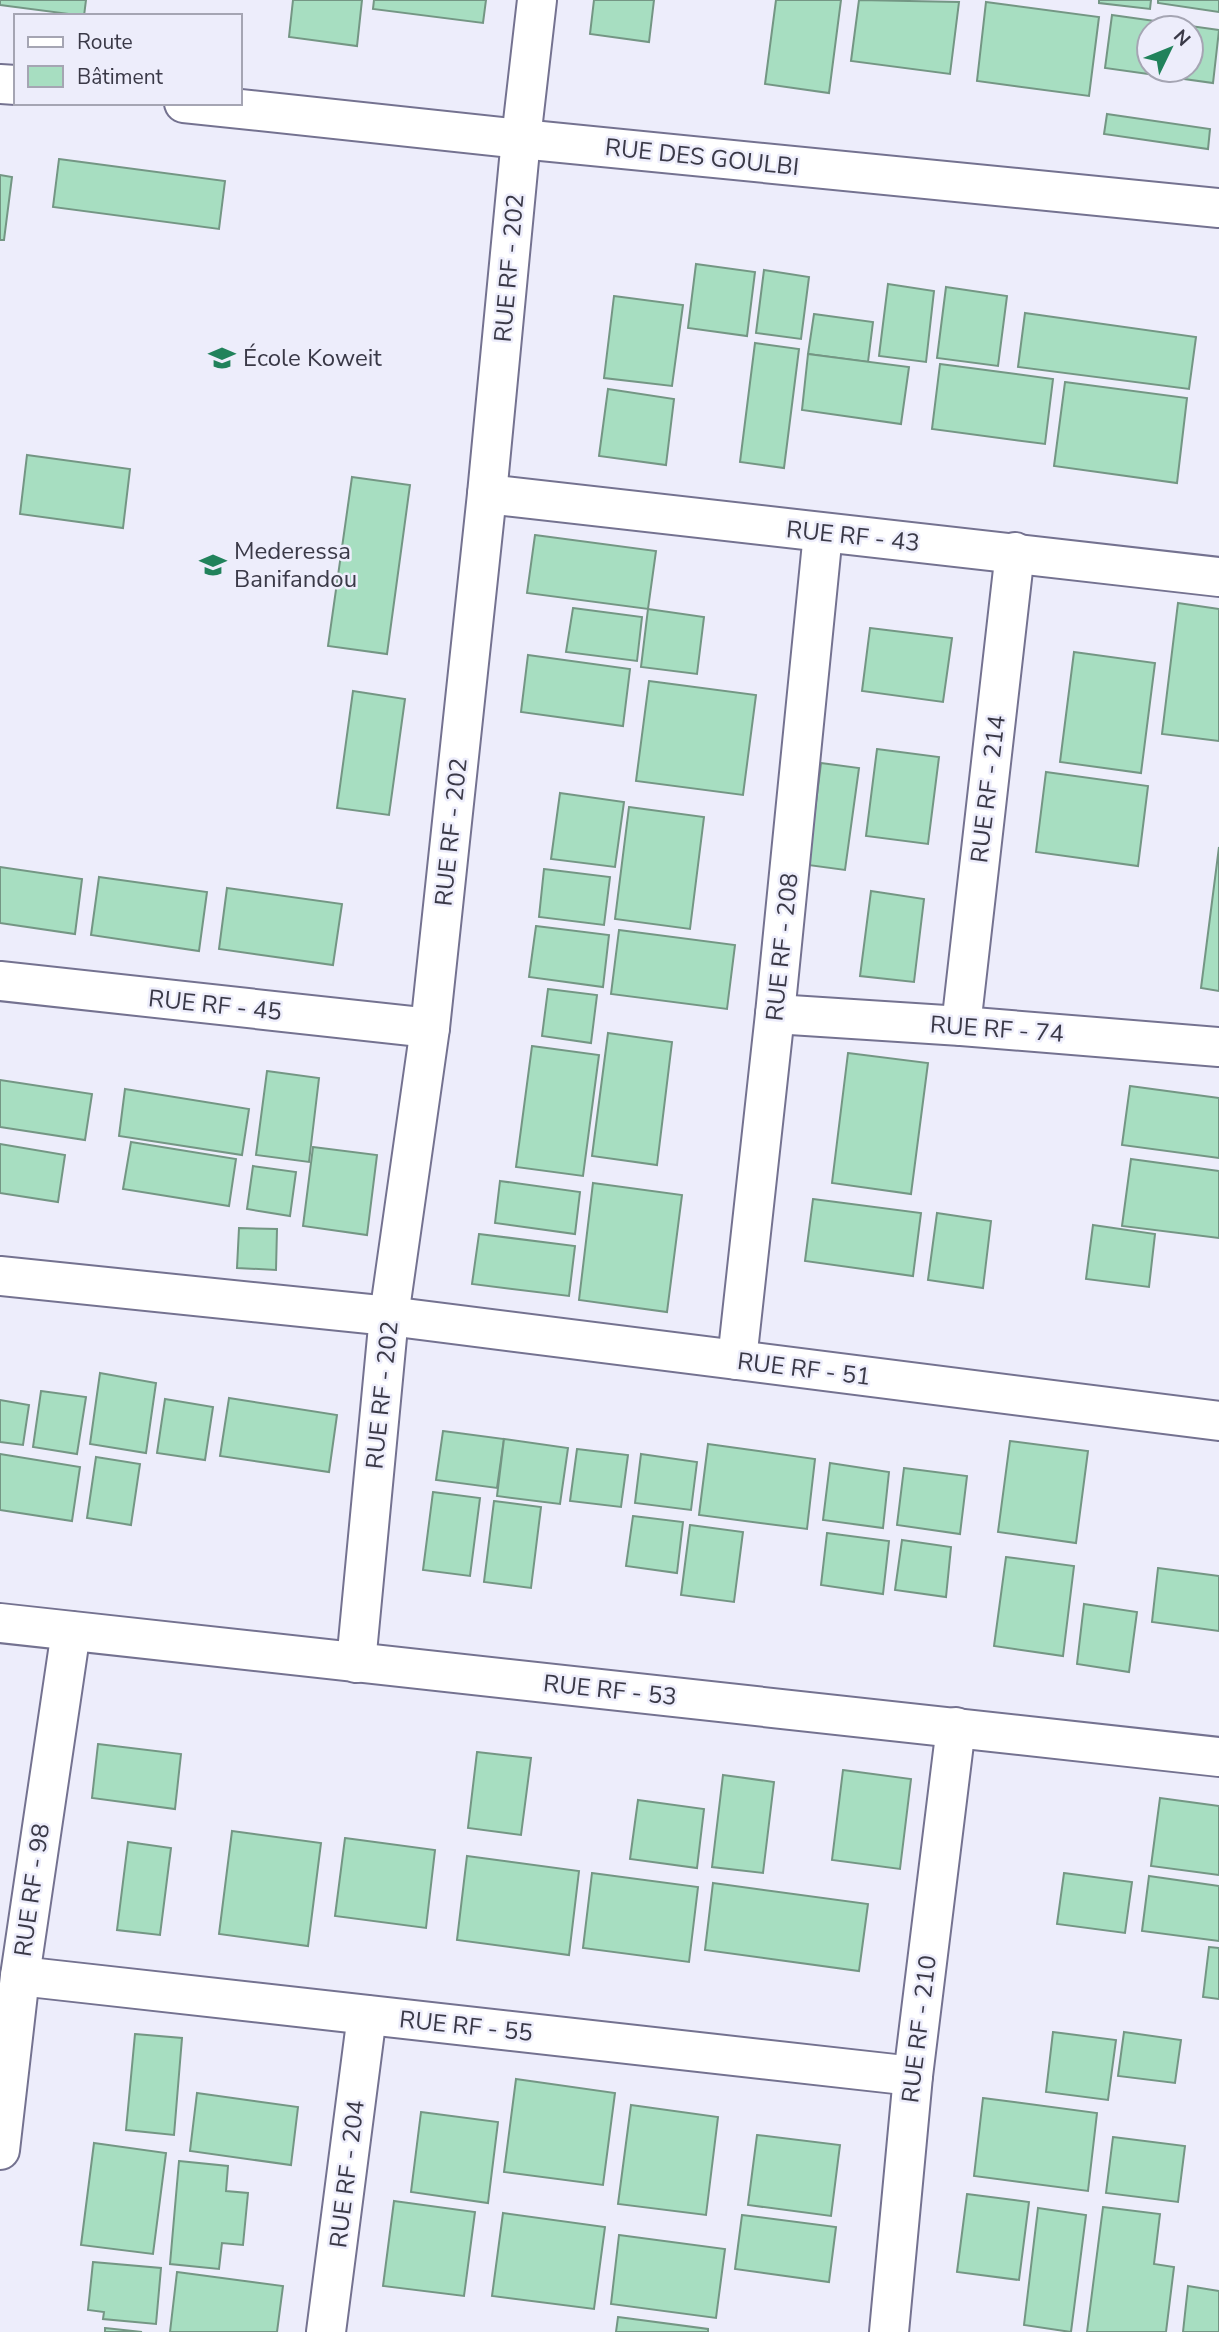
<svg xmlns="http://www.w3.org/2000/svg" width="1219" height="2332" viewBox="0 0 1219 2332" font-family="'Nunito Sans',sans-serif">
  <rect width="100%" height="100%" fill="#ededfb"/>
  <g fill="#a7dec1" stroke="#749684" stroke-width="2" fill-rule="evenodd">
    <path d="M0 0H86L84 16 0 5Z"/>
    <path d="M293 0H362L357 46 289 37Z"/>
    <path d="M374 0H486L483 23 373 9Z"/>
    <path d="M594 0H654L649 42 590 34Z"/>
    <path d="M776 0H841L829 93 765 84Z"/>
    <path d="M859 0 959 2 950 74 851 61Z"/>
    <path d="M1099 0H1151L1150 9 1099 3Z"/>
    <path d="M1158 0H1219V12L1158 3Z"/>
    <path d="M986 2 1099 17 1089 96 977 81Z"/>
    <path d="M1112 15 1219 30 1213 83 1105 68ZM1149 28H1191V70H1149Z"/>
    <path d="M1107 114 1210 129 1208 149 1104 134Z"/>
    <path d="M59 159 225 181 219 229 53 207Z"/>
    <path d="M0 175 12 177 4 240H0Z"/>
    <path d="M696 264 755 272 747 336 688 328Z"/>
    <path d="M764 270 809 277 801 339 756 333Z"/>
    <path d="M888 284 934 291 926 362 879 356Z"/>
    <path d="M946 287 1007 296 998 366 937 358Z"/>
    <path d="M614 296 683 305 672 386 604 378Z"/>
    <path d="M1025 313 1196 337 1189 389 1018 367Z"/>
    <path d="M814 314 873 322 868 362 808 354Z"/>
    <path d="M755 343 799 349 784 468 740 462Z"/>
    <path d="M808 354 909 367 901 424 802 410Z"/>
    <path d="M940 364 1053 379 1045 444 932 429Z"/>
    <path d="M1065 382 1187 398 1177 483 1054 466Z"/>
    <path d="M608 389 674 399 666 465 599 456Z"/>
    <path d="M27 455 130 469 123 528 20 514Z"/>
    <path d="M352 477 410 485 387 654 328 646Z"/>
    <path d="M535 535 656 551 648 609 527 593Z"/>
    <path d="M1178 603 1219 609V741L1162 734Z"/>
    <path d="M573 608 642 617 637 661 566 652Z"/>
    <path d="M648 609 704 617 697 674 641 667Z"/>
    <path d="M870 628 952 638 943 702 862 691Z"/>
    <path d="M1074 652 1155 663 1141 773 1060 762Z"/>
    <path d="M528 655 630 669 623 726 521 712Z"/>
    <path d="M649 681 756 695 743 795 636 781Z"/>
    <path d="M353 691 405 699 389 815 337 808Z"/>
    <path d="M877 749 939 757 928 844 866 836Z"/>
    <path d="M821 763 859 768 845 870 808 865Z"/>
    <path d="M1046 772 1148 786 1138 866 1036 852Z"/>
    <path d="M560 793 624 802 615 867 551 859Z"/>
    <path d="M629 807 704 817 690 929 615 919Z"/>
    <path d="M1219 847V991L1201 988Z"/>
    <path d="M0 867 82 879 75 934 0 923Z"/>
    <path d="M544 869 610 877 604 925 539 917Z"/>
    <path d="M99 877 207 892 199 951 91 935Z"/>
    <path d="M227 888 342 904 333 965 219 949Z"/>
    <path d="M871 891 924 899 914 982 860 976Z"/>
    <path d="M536 926 609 935 603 987 529 977Z"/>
    <path d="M619 930 735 945 727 1009 611 994Z"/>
    <path d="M548 989 597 995 591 1043 542 1036Z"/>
    <path d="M608 1033 672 1042 657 1165 592 1156Z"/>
    <path d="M532 1046 599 1055 583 1176 516 1167Z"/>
    <path d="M848 1053 928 1063 911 1194 832 1183Z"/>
    <path d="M267 1071 319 1078 309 1162 256 1155Z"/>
    <path d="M0 1080 92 1094 85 1140 0 1127Z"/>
    <path d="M1130 1086 1219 1098V1158L1122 1145Z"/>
    <path d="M125 1089 249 1109 242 1155 119 1136Z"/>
    <path d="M131 1142 236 1159 229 1206 123 1189Z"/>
    <path d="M0 1144 65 1155 58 1202 0 1193Z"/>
    <path d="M313 1147 377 1155 367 1235 303 1226Z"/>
    <path d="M1131 1159 1219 1171V1238L1122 1226Z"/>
    <path d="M253 1166 296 1172 290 1216 247 1209Z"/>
    <path d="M500 1181 580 1192 575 1234 495 1223Z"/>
    <path d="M593 1183 682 1195 667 1312 579 1300Z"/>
    <path d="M813 1199 921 1213 913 1276 805 1261Z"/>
    <path d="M937 1213 991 1221 983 1288 928 1280Z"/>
    <path d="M1093 1225 1155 1234 1149 1287 1086 1279Z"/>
    <path d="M239 1228 277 1229 276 1270 237 1268Z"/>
    <path d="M479 1234 575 1246 569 1296 472 1284Z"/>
    <path d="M100 1373 156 1383 146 1453 90 1444Z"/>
    <path d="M41 1391 86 1397 77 1454 33 1447Z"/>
    <path d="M229 1398 337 1415 329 1472 220 1456Z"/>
    <path d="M165 1399 213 1407 205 1460 157 1453Z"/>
    <path d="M0 1400 29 1405 23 1445 0 1442Z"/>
    <path d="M443 1431 504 1439 497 1488 436 1480Z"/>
    <path d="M504 1439 568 1448 560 1504 497 1496Z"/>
    <path d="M1010 1441 1088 1451 1076 1543 998 1532Z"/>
    <path d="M708 1444 815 1459 807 1529 699 1515Z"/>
    <path d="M577 1449 628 1455 621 1507 570 1501Z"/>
    <path d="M0 1454 80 1467 72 1521 0 1510Z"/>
    <path d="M641 1454 697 1462 691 1510 635 1503Z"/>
    <path d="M96 1457 140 1464 131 1525 87 1518Z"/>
    <path d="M830 1463 889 1472 883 1528 823 1520Z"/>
    <path d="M904 1468 967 1476 960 1534 897 1525Z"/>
    <path d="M433 1492 480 1498 470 1576 423 1570Z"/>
    <path d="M494 1501 541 1507 531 1588 484 1582Z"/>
    <path d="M633 1516 683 1522 677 1573 626 1566Z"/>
    <path d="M690 1525 743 1532 734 1602 681 1595Z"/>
    <path d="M827 1533 889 1541 883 1594 821 1585Z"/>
    <path d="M902 1540 951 1547 946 1597 895 1590Z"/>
    <path d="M1006 1557 1074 1566 1063 1656 994 1646Z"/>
    <path d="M1158 1568 1219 1576V1631L1152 1622Z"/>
    <path d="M1084 1604 1137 1612 1129 1672 1077 1664Z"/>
    <path d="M98 1744 181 1754 175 1809 92 1798Z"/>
    <path d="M477 1752 531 1758 521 1835 468 1828Z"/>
    <path d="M843 1770 911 1779 900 1869 832 1860Z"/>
    <path d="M723 1775 774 1782 763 1873 712 1867Z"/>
    <path d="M1160 1798 1219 1806V1875L1151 1866Z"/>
    <path d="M638 1800 704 1809 697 1868 630 1859Z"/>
    <path d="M232 1831 321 1843 308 1946 219 1934Z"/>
    <path d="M345 1838 435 1850 426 1928 335 1916Z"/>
    <path d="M128 1842 171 1848 160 1935 117 1930Z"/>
    <path d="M467 1856 579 1871 569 1955 457 1940Z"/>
    <path d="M592 1873 698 1887 689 1962 583 1948Z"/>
    <path d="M1064 1873 1132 1882 1125 1933 1057 1924Z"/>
    <path d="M1149 1876 1219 1886V1941L1142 1931Z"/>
    <path d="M713 1883 868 1904 859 1971 705 1950Z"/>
    <path d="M1209 1947 1219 1948V1999L1203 1997Z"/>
    <path d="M1053 2032 1116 2040 1108 2100 1046 2092Z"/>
    <path d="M1124 2032 1181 2040 1175 2083 1118 2076Z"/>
    <path d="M135 2034 182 2038 174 2135 126 2130Z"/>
    <path d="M516 2079 615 2093 603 2185 504 2172Z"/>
    <path d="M197 2093 298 2107 291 2165 190 2151Z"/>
    <path d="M983 2098 1097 2113 1088 2191 974 2176Z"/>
    <path d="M631 2105 718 2117 706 2215 618 2204Z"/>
    <path d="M421 2112 498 2122 488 2203 411 2192Z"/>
    <path d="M757 2135 840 2145 831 2216 748 2205Z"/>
    <path d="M1113 2137 1185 2146 1178 2202 1106 2193Z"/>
    <path d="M94 2143 166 2153 153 2254 81 2245Z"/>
    <path d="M179 2161 228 2166 226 2191 248 2193 243 2245 222 2243 219 2269 170 2264Z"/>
    <path d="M967 2194 1029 2202 1019 2280 957 2272Z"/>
    <path d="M394 2201 475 2212 464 2296 383 2286Z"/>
    <path d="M1103 2207 1160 2214 1154 2264 1174 2267 1166 2332H1087Z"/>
    <path d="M1038 2208 1086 2215 1071 2332 1024 2325Z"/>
    <path d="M503 2213 605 2227 594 2309 492 2296Z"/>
    <path d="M742 2215 836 2227 829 2282 735 2269Z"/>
    <path d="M619 2235 725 2249 716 2318 611 2304Z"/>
    <path d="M93 2262 161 2268 156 2324 103 2319 104 2312 88 2310Z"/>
    <path d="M177 2272 283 2286 277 2332H170Z"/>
    <path d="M1188 2286 1219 2291V2332H1183Z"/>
    <path d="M618 2317 708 2329V2332H616Z"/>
    <path d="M105 2328 142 2332H105Z"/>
  </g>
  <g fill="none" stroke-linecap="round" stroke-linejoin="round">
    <g stroke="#747290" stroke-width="42">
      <g id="minor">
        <path d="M0 84 16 85"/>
        <path d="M184 103 521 139 1219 208"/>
        <path d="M487 494 1219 577"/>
        <path d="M0 981 430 1028"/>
        <path d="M775 1014 961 1026 1219 1047"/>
        <path d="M961 1026 1015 552"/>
        <path d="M0 1276 389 1316 1219 1421"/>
        <path d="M737 1360 775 1014 823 533"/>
        <path d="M0 1623 1219 1757"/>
        <path d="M356 1663 389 1316 430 1028 487 494 521 139 537 0"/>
        <path d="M20 1976 913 2076"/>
        <path d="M0 2150 20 1976 71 1631"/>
        <path d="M326 2332 367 2015"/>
        <path d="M889 2332 913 2076 956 1727"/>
      </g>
    </g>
    <use href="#minor" stroke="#fff" stroke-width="38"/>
  </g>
  <defs>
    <g id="school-bare" transform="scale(2.1)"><path d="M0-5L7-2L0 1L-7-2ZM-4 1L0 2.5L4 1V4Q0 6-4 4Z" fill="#21825b" stroke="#ededfb" stroke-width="2.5" paint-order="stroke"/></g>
  </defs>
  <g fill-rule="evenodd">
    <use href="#school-bare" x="222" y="358"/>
    <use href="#school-bare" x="213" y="565"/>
  </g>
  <g text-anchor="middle" stroke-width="5" stroke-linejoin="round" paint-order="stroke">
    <g font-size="24" fill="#3a3947" stroke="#ededfb">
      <text transform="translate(702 157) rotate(6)" y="8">RUE DES GOULBI</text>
      <text transform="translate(509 268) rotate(-85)" y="8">RUE RF - 202</text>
      <text transform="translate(853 536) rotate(6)" y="8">RUE RF - 43</text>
      <text transform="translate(988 789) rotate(-83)" y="8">RUE RF - 214</text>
      <text transform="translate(451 832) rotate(-84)" y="8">RUE RF - 202</text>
      <text transform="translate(782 947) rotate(-84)" y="8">RUE RF - 208</text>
      <text transform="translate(215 1005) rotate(6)" y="8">RUE RF - 45</text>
      <text transform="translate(997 1029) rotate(4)" y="8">RUE RF - 74</text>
      <text transform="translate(804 1369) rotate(7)" y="8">RUE RF - 51</text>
      <text transform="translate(382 1395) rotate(-84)" y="8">RUE RF - 202</text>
      <text transform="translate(610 1690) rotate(6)" y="8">RUE RF - 53</text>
      <text transform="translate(32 1890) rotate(-82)" y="8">RUE RF - 98</text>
      <text transform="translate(466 2026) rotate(6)" y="8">RUE RF - 55</text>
      <text transform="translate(919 2029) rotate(-83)" y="8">RUE RF - 210</text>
      <text transform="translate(347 2174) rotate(-83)" y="8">RUE RF - 204</text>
    </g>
    <g font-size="24" fill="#3a3947" stroke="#ededfb" text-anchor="start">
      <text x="243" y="366">École Koweit</text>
      <text x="234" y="559">Mederessa<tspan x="234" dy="28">Banifandou</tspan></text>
    </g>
  </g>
  <rect x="14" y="14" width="228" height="91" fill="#ededfb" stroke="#a5a5b3" stroke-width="2"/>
  <rect x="28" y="37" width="35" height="10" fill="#ffffff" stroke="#a5a5b3" stroke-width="2"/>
  <text x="77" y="49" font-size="21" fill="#3a3947">Route</text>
  <rect x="28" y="66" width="35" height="21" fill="#a7dec1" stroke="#a5a5b3" stroke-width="2"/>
  <text x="77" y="84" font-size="21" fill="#3a3947">Bâtiment</text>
  <g transform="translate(1170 49) rotate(47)"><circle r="33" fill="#ededfb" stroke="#a5a5b3" stroke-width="2"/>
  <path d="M0-5L12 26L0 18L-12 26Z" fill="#21825b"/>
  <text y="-10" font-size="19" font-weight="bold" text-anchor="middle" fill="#3a3947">N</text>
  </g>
</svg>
